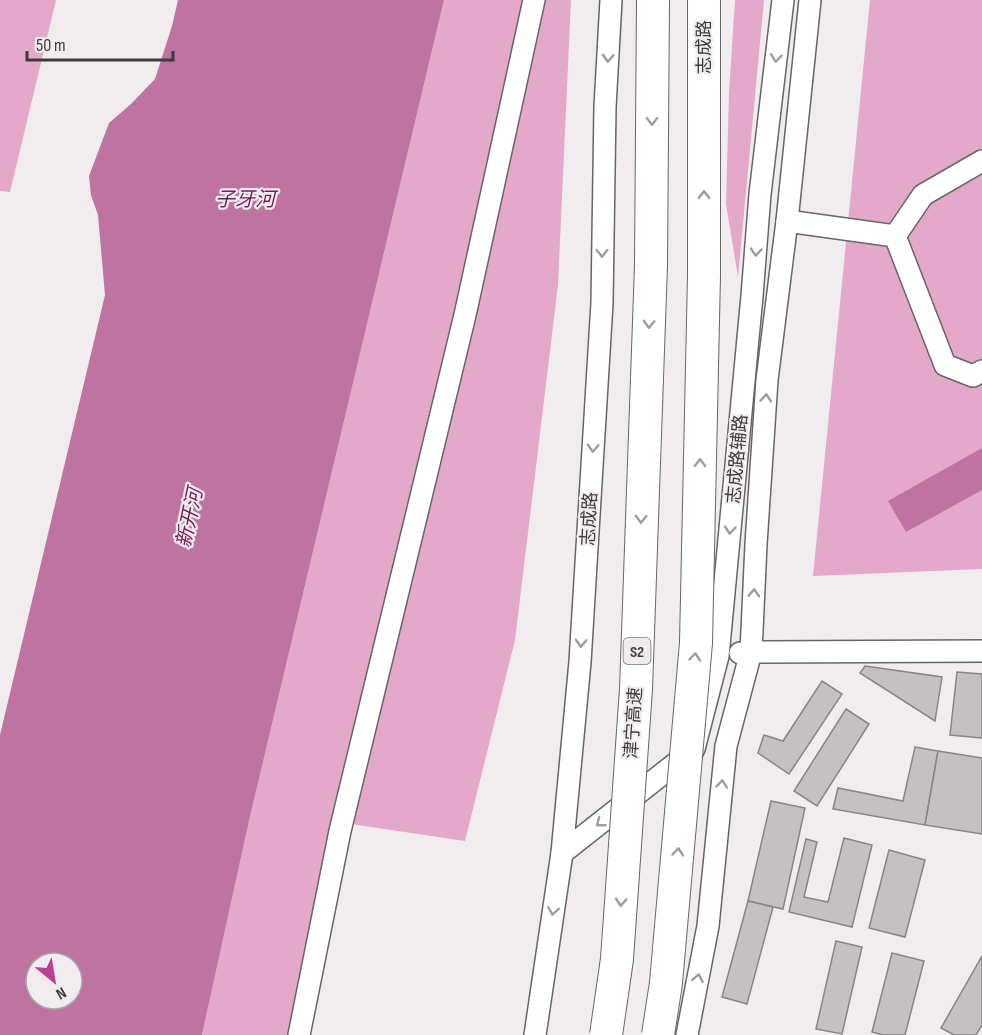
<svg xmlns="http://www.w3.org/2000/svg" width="982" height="1035" viewBox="0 0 982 1035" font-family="'Sofia Sans Condensed','Noto Sans SC',sans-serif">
  <rect width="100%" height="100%" fill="#f1edef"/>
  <g fill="#e3a8ca">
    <path d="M0 0H56L10 192 0 191Z"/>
    <path d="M444 0H571L558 285 515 640 465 841 351 824 296 1035H202L249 821Z"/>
    <path d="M735 0H764L738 277 726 204 729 93Z"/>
    <path d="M870 0H982V569L813 576Z"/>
  </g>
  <g fill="#bf73a1" fill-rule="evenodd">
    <path d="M178 0H444L249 821 202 1035H0V735L105 295 98 215 91 195 89 176 109 123 131 104 155 79 172 26ZM36 963H72V999H36Z"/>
    <path d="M982 448V490L906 532 888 501Z"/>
  </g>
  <g fill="#c4c1c3" stroke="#888586" stroke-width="1.5">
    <path d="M865 666 942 677 935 721 860 673Z"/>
    <path d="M957 672 982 674V738L950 735Z"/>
    <path d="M822 681 842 694 789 774 758 753 764 735 783 741Z"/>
    <path d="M846 709 869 724 817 806 794 791Z"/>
    <path d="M915 747 938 751 925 825 833 809 838 788 903 801Z"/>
    <path d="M938 751 982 758V834L925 825Z"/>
    <path d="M771 801 805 808 783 909 748 901Z"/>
    <path d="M844 838 872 845 852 927 789 912 806 839 817 842 804 897 828 902Z"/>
    <path d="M889 850 925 860 905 937 869 928Z"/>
    <path d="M748 901 773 907 747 1004 722 997Z"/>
    <path d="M836 941 862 947 842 1034 816 1029Z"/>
    <path d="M892 953 924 961 905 1035H883L872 1032Z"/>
    <path d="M982 956V1025L976 1035H954L941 1028Z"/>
  </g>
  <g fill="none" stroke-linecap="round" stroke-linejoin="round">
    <g stroke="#686566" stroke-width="24">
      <g id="minor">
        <path d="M787 221 895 236 945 365 973 376 982 371"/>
        <path d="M895 236 923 195 982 161"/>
        <path d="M740 653 751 652 982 651"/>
        <path d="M562 853 694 749 718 656 752 296 760 194 783 0"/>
        <path d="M299 1035 340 831 465 315 534 0"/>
        <path d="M535 1035 562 853 580 662 602 303 605 107 611 0"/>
        <path d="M687 1035 708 926 726 746 751 652 756 544 767 380 787 221 810 0"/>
      </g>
    </g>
    <g stroke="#686566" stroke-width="34">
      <g id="highway">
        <path d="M704 0V275"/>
        <path d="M651 265 653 0"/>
      </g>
    </g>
    <use href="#minor" stroke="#fff" stroke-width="21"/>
    <use href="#highway" stroke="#fff" stroke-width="32"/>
    <g stroke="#686566" stroke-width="34" stroke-linecap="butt">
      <g id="highway-bridge">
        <path d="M606 1035 617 959 636 689 651 265"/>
        <path d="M658 1035 666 983 696 643 704 275"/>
      </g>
    </g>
    <use href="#highway-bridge" stroke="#fff" stroke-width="32"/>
  </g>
  <defs><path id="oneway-chevron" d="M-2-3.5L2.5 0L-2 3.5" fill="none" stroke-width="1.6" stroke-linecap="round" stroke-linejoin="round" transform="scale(1.5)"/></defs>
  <g stroke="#9e9d9e">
    <use href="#oneway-chevron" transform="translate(608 58) rotate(93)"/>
    <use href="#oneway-chevron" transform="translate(776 58) rotate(97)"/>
    <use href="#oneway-chevron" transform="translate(652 121) rotate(90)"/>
    <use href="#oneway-chevron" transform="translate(704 195) rotate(-90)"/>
    <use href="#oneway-chevron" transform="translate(756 252) rotate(95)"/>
    <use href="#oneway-chevron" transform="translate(602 253) rotate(91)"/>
    <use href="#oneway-chevron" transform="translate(649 324) rotate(92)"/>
    <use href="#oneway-chevron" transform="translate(766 398) rotate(-86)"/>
    <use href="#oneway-chevron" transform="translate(593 448) rotate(93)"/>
    <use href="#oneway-chevron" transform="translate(700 463) rotate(-89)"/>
    <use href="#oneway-chevron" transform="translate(641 519) rotate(92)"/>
    <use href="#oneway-chevron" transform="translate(730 530) rotate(95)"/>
    <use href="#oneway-chevron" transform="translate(754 593) rotate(-88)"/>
    <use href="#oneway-chevron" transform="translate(581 643) rotate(93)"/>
    <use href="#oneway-chevron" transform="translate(695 657) rotate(-85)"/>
    <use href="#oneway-chevron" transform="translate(722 784) rotate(-84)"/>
    <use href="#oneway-chevron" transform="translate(600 823) rotate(142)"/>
    <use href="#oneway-chevron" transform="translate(678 852) rotate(-85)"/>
    <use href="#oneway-chevron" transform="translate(621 902) rotate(94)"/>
    <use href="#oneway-chevron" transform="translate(553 911) rotate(99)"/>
    <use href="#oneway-chevron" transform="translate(698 978) rotate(-79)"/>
  </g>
  <g text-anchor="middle" stroke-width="4.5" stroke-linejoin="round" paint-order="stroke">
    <rect fill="#f1edef" stroke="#737072" stroke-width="1.5" x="623.5" y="638" width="27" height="26" rx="4.5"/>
    <g font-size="16" font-weight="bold" fill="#3d3b3c">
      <text x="637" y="657">S2</text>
    </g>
    <g font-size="18" fill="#3d3b3c" stroke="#f1edef">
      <text transform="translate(704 47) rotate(-90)" y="6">志成路</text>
      <text transform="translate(737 459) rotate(-85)" y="6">志成路辅路</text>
      <text transform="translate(589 519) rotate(-87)" y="6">志成路</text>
      <text transform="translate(633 723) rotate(-86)" y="6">津宁高速</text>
    </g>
    <g font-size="20" font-style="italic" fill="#761a59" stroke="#f1edef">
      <text x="245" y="206">子牙河</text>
      <text transform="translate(189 518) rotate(-78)" y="7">新开河</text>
    </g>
  </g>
  <g transform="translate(54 981) rotate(150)"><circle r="28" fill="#f1edef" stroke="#a9a6a7" stroke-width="1.5"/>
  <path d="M0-4.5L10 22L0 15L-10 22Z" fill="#bb4092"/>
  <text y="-9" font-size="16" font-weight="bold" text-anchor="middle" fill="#3d3b3c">N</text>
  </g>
  <path d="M27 51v9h146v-9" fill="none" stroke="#3d3b3c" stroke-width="3"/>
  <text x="36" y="51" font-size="18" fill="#3d3b3c" stroke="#f1edef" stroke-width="4.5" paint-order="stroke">50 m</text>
</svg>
